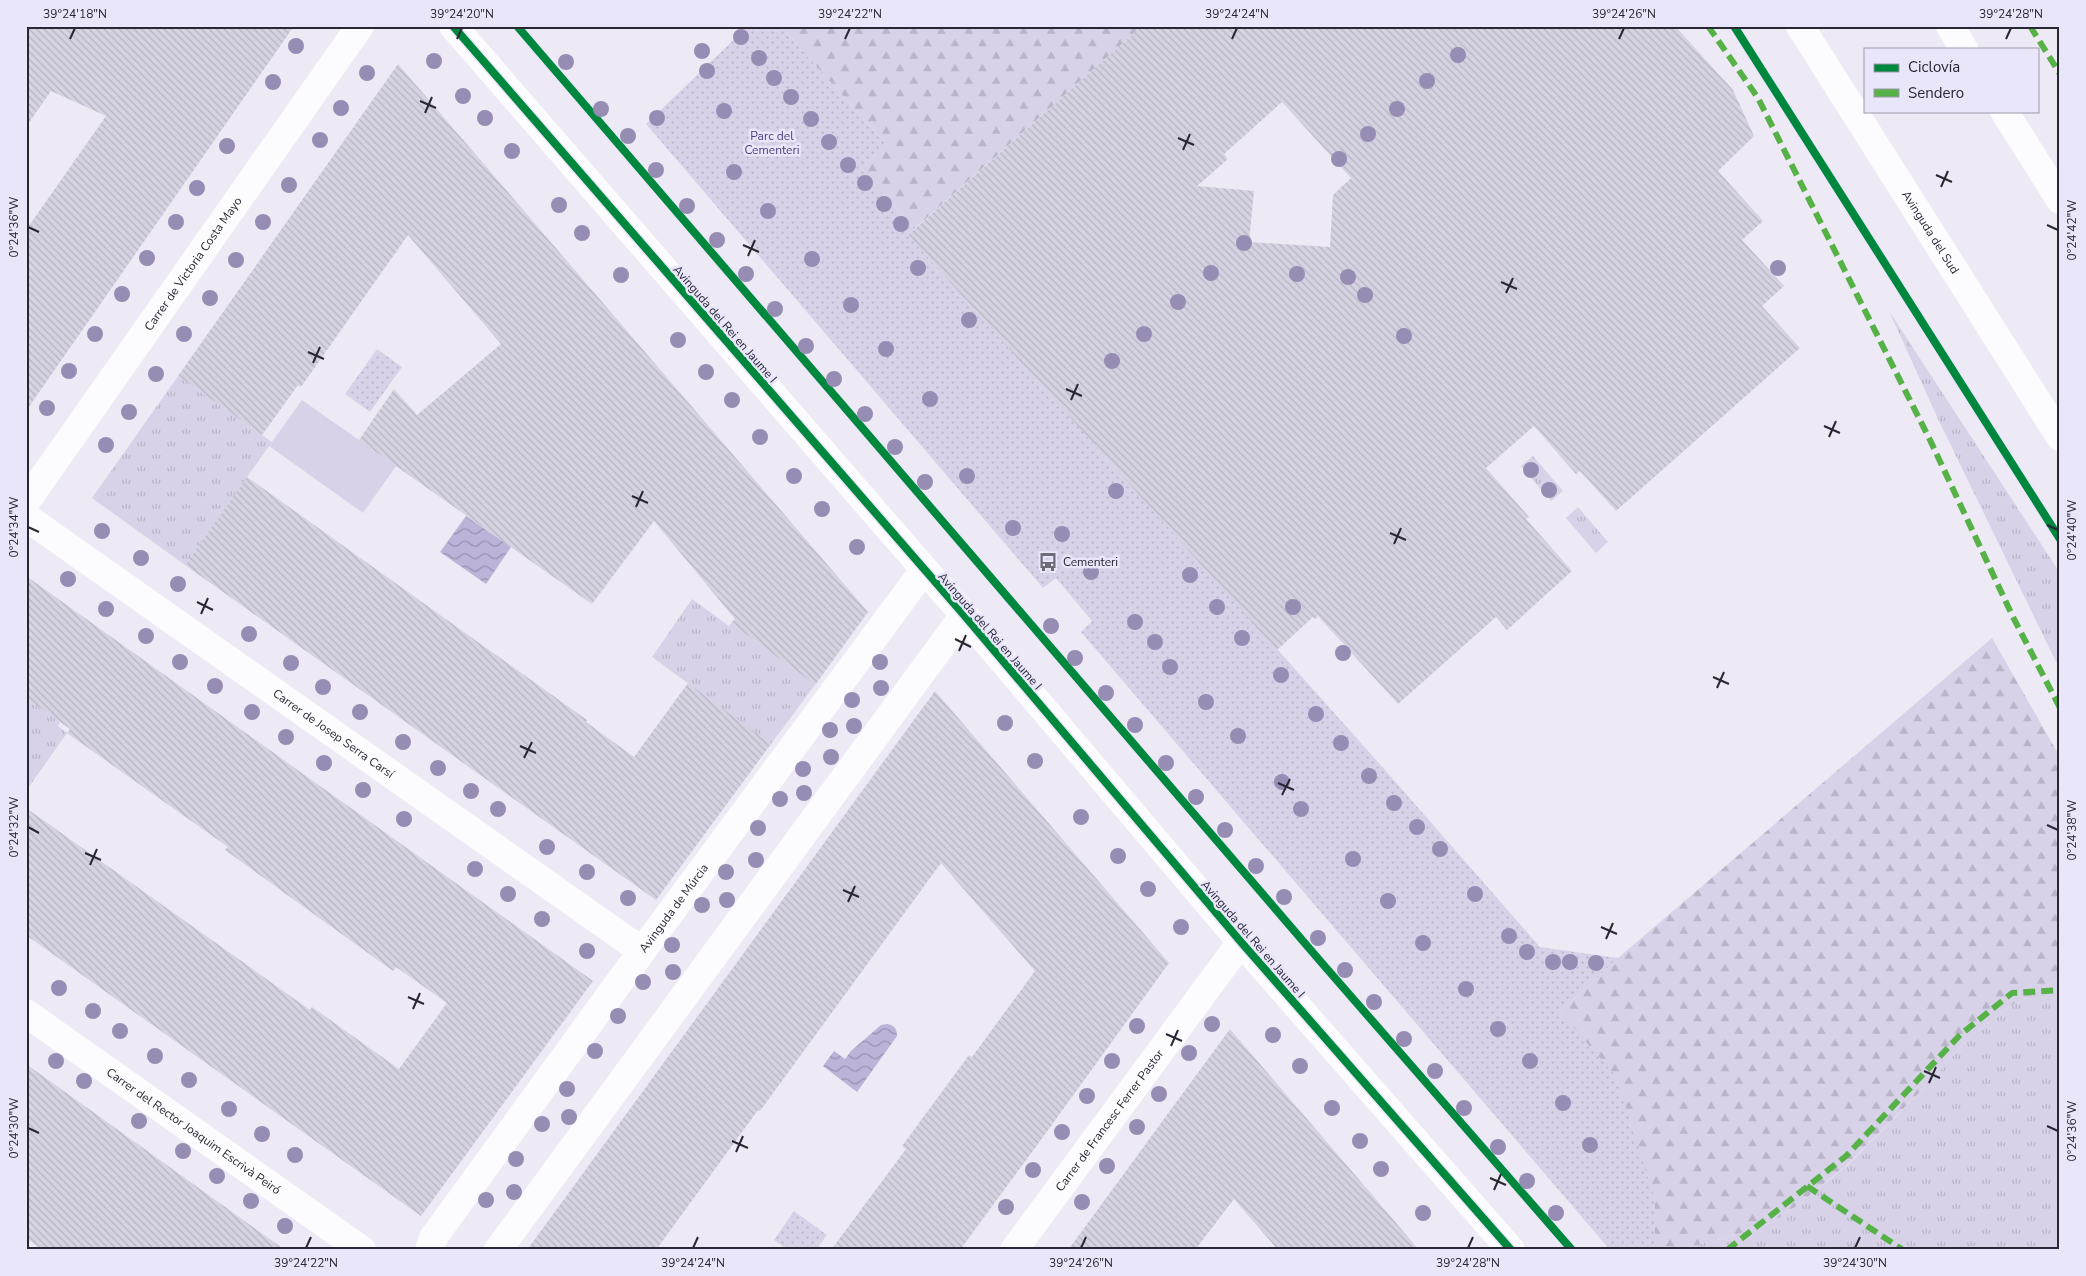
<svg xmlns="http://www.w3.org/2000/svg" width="2086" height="1276" viewBox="0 0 2086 1276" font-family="'Nunito Sans',sans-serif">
  <defs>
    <pattern id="grass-tufts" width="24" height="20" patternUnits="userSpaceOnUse" patternTransform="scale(1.25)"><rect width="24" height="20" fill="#d8d2e9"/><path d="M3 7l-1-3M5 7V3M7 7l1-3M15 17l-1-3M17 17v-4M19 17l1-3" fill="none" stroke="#bab4c8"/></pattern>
    <pattern id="forest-firs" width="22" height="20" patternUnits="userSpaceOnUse" patternTransform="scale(1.25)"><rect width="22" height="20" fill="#d8d2e9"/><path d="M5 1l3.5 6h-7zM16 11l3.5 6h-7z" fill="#bab4c8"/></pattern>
    <pattern id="park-dots" width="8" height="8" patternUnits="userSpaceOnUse" patternTransform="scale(1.25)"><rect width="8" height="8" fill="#d8d2e9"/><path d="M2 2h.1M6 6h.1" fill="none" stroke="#bab4c8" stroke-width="1.8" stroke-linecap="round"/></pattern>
    <pattern id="water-waves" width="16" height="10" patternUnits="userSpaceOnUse" patternTransform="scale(1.25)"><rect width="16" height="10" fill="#bbb3d8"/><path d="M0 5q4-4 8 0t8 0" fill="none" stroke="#9892b0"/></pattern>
    <pattern id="building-back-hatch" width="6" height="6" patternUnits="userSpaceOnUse" patternTransform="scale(1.25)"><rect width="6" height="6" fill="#d5d2e1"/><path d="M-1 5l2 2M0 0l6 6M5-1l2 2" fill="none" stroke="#b7b4c2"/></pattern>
  </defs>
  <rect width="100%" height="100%" fill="#edeaf6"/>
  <g fill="url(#grass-tufts)">
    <path d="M1889 311 2060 573V670L1939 421Z"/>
    <path d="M178 376 272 442 185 565 92 498Z"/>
    <path d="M1533 456 1563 491 1551 501 1521 466Z"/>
    <path d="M1578 507 1608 542 1596 553 1566 518Z"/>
    <path d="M692 599 729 626 731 623 815 685 771 744 652 657Z"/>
    <path d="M26 698 60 722 58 726 67 733 26 791Z"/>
    <path d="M2060 977V1250H1676L1725 1238 1771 1223 1798 1205 1849 1164 1930 1082 1969 1037 2012 1005 2029 997Z"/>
  </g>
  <g fill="url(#forest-firs)">
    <path d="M780 26H1142L914 229 861 169 887 145Z"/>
    <path d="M1992 638 2060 757V977L2029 997 2012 1005 1969 1037 1930 1082 1848 1164 1798 1205 1771 1223 1725 1238 1676 1250H1655V1200L1560 1012 1618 958Z"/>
  </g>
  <g fill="url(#park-dots)">
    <path d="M748 26H780L887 145 861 169 914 229 908 235 1385 770 1540 947 1618 958 1560 1012 1615 1075 1655 1200V1250H1610L1081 632 1092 621 1056 578 1043 588 646 124Z"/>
    <path d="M377 349 402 367 370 412 345 394Z"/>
    <path d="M794 1211 827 1235 816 1250H788L774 1240Z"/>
  </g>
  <path fill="#d8d2e9" d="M302 400 396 466 363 513 269 446Z"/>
  <g fill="url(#water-waves)">
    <path d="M466 516 511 547 486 584 440 552Z"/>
    <path d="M887 1024C894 1025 897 1028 897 1036L857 1092 823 1066 834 1051 845 1059 851 1051 881 1025Z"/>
  </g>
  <g fill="url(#building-back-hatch)" fill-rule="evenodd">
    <path d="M26 26H294L26 411V230L106 116 51 91 26 127Z"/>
    <path d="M1142 26H1675L1733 90 1754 136 1718 171 1763 221 1742 240 1784 286 1762 306 1800 348 1616 511 1580 471 1576 474 1534 426 1486 468 1529 517 1526 519 1572 571 1507 630 1496 617 1398 704 1318 616 1315 619 1313 617 1277 650 908 235ZM1282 102 1351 178 1333 195 1330 247 1249 242 1254 191 1197 186 1228 159 1224 154Z"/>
    <path d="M398 64 868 612 815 685 731 623 735 619 654 521 592 604 359 440 394 389 417 415 501 344 408 235 301 387 298 385 262 435 178 376Z"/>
    <path d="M247 477 587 720 586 722 634 757 688 683 771 744 656 900 185 565Z"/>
    <path d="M26 576 593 981 421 1216 26 935V808L310 1010 312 1007 399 1069 447 1003 396 967 393 971 225 850 228 847 67 733 70 729 26 698Z"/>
    <path d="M935 691 1169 963 1035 1148 960 1250H831L906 1149 902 1146 969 1055 972 1057 1035 971 941 863 760 1111 758 1110 656 1250H527Z"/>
    <path d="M1230 1029 1386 1211 1419 1250H1278L1234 1199 1195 1250H1068Z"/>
    <path d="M26 1064 100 1117 285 1250H43L26 1238Z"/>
  </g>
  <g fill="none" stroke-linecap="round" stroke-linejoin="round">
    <g stroke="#fcfcfe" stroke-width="28">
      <path id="s1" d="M26 502 360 26"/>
      <path id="s2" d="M26 517 642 951"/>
      <path id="s3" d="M26 1013 362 1250"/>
      <path id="s4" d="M429 1250 433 1238 642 951 924 570"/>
      <path d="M498 1250 964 615"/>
      <path id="s5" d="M1014 1250 1241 942"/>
    </g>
    <g stroke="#fcfcfe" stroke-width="28">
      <path d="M453 26 964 615 1241 942 1511 1250"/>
      <path id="s6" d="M1800 26 2060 437"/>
      <path d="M1950 26 1964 49"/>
      <path d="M2004 111 2060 200"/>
    </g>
    <g stroke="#56b246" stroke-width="6" stroke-dasharray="12 6" stroke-linecap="butt">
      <path d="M1708 26 1758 98 1930 440 2013 617 2060 708"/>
      <path d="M2030 26 2060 74"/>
      <path d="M1807 1186 1903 1250"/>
      <path d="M1727 1250 1846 1156 1960 1035 2012 993 2060 990"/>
    </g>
    <g stroke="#eae6fa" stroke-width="11">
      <g id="cycleway">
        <path d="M453 26 964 615 1241 942 1511 1250"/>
        <path d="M517 26 1321 962 1572 1250"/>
        <path d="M1734 26 2060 539"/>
      </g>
    </g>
    <use href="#cycleway" stroke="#00873e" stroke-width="8"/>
  </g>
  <g fill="#978cb3">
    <circle cx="741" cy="37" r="8"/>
    <circle cx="296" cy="46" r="8"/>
    <circle cx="702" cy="51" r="8"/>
    <circle cx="1458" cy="55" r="8"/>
    <circle cx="759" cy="58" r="8"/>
    <circle cx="434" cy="61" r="8"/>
    <circle cx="566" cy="62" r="8"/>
    <circle cx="707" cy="71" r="8"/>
    <circle cx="367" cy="73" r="8"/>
    <circle cx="774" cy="78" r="8"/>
    <circle cx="1427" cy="81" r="8"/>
    <circle cx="273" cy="82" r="8"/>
    <circle cx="463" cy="96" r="8"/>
    <circle cx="791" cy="97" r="8"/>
    <circle cx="341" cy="108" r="8"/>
    <circle cx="601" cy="109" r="8"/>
    <circle cx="1397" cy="109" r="8"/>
    <circle cx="724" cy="111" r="8"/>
    <circle cx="485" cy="118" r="8"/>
    <circle cx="657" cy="118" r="8"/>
    <circle cx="811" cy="119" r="8"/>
    <circle cx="1368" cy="134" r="8"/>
    <circle cx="628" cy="136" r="8"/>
    <circle cx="320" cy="140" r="8"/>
    <circle cx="829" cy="142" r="8"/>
    <circle cx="227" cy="146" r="8"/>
    <circle cx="512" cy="151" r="8"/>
    <circle cx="1339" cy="159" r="8"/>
    <circle cx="848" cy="165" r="8"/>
    <circle cx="656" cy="170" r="8"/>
    <circle cx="734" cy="172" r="8"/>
    <circle cx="865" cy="183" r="8"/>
    <circle cx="289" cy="185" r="8"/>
    <circle cx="197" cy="188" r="8"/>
    <circle cx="884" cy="204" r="8"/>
    <circle cx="559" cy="205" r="8"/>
    <circle cx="687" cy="206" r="8"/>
    <circle cx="768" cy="211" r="8"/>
    <circle cx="176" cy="222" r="8"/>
    <circle cx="263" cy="222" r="8"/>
    <circle cx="901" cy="224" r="8"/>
    <circle cx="582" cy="233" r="8"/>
    <circle cx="717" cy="240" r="8"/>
    <circle cx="1244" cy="243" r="8"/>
    <circle cx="147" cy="258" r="8"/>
    <circle cx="812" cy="259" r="8"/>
    <circle cx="236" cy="260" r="8"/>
    <circle cx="918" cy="268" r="8"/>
    <circle cx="1778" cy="268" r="8"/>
    <circle cx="1211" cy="273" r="8"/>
    <circle cx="746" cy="274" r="8"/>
    <circle cx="1297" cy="274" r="8"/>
    <circle cx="621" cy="275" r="8"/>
    <circle cx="1348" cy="277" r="8"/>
    <circle cx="122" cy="294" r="8"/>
    <circle cx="1365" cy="295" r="8"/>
    <circle cx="210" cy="298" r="8"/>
    <circle cx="1178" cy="302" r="8"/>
    <circle cx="851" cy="305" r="8"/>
    <circle cx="775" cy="309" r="8"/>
    <circle cx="969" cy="320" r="8"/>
    <circle cx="95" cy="334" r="8"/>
    <circle cx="184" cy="334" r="8"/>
    <circle cx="1144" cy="334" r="8"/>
    <circle cx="1404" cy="336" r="8"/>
    <circle cx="678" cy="340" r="8"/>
    <circle cx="806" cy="346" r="8"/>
    <circle cx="886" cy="349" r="8"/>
    <circle cx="1112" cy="361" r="8"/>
    <circle cx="69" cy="371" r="8"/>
    <circle cx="706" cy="372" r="8"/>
    <circle cx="156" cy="374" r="8"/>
    <circle cx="834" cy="379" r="8"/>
    <circle cx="930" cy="399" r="8"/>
    <circle cx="732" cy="400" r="8"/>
    <circle cx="47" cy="408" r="8"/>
    <circle cx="129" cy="412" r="8"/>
    <circle cx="865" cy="414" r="8"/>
    <circle cx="760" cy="437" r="8"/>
    <circle cx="106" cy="445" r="8"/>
    <circle cx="895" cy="447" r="8"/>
    <circle cx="1531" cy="470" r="8"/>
    <circle cx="794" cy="476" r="8"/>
    <circle cx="967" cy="476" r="8"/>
    <circle cx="925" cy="482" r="8"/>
    <circle cx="1549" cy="490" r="8"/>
    <circle cx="1116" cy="491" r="8"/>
    <circle cx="822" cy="509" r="8"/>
    <circle cx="1013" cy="528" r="8"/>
    <circle cx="102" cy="531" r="8"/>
    <circle cx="1062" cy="534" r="8"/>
    <circle cx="857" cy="547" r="8"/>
    <circle cx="141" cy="558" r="8"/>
    <circle cx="1091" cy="572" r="8"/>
    <circle cx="1190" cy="575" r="8"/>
    <circle cx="68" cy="579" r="8"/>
    <circle cx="178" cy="584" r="8"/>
    <circle cx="1217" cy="607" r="8"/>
    <circle cx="1293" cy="607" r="8"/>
    <circle cx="106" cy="609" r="8"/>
    <circle cx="1135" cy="622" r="8"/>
    <circle cx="1051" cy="626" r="8"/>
    <circle cx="249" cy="634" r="8"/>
    <circle cx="146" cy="636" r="8"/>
    <circle cx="1242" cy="638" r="8"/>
    <circle cx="1155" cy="642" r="8"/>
    <circle cx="1343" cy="653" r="8"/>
    <circle cx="1075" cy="658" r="8"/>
    <circle cx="180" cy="662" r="8"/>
    <circle cx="880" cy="662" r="8"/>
    <circle cx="291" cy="663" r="8"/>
    <circle cx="1170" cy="667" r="8"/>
    <circle cx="1281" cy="675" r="8"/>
    <circle cx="215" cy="686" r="8"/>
    <circle cx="323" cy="687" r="8"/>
    <circle cx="881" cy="688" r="8"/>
    <circle cx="1106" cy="693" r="8"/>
    <circle cx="852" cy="700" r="8"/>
    <circle cx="1206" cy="702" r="8"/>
    <circle cx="252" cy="712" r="8"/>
    <circle cx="360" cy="712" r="8"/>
    <circle cx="1316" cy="714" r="8"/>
    <circle cx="1005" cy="723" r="8"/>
    <circle cx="1135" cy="725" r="8"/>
    <circle cx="854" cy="726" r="8"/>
    <circle cx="830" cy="730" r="8"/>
    <circle cx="1238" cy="736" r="8"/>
    <circle cx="286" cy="737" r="8"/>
    <circle cx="403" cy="742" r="8"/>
    <circle cx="1341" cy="743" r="8"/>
    <circle cx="831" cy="757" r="8"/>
    <circle cx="1035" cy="761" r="8"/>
    <circle cx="324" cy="763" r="8"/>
    <circle cx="1166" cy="763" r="8"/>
    <circle cx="438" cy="768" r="8"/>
    <circle cx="803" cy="769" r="8"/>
    <circle cx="1369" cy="776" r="8"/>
    <circle cx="1282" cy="782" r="8"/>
    <circle cx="363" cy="790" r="8"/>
    <circle cx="471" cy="791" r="8"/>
    <circle cx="804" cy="793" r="8"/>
    <circle cx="1196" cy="797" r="8"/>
    <circle cx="780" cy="799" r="8"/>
    <circle cx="1394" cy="803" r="8"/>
    <circle cx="498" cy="809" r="8"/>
    <circle cx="1301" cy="809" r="8"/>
    <circle cx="1081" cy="817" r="8"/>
    <circle cx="404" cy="819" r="8"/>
    <circle cx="1417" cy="827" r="8"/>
    <circle cx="758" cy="828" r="8"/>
    <circle cx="1225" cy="830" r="8"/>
    <circle cx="547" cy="847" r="8"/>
    <circle cx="1440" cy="849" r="8"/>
    <circle cx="1118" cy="856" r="8"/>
    <circle cx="1353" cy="859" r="8"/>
    <circle cx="756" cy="860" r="8"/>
    <circle cx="1256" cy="866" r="8"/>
    <circle cx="475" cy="869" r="8"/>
    <circle cx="587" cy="872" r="8"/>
    <circle cx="726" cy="872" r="8"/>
    <circle cx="1148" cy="889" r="8"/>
    <circle cx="508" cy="894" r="8"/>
    <circle cx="1475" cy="894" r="8"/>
    <circle cx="1284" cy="897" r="8"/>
    <circle cx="628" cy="898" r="8"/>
    <circle cx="727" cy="900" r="8"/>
    <circle cx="1388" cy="901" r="8"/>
    <circle cx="702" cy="905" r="8"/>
    <circle cx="542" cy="919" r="8"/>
    <circle cx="1181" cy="927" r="8"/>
    <circle cx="1509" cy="936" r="8"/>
    <circle cx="1318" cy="938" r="8"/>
    <circle cx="1423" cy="943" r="8"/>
    <circle cx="672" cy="945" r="8"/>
    <circle cx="587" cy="951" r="8"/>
    <circle cx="1527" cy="952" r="8"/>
    <circle cx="1553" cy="962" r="8"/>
    <circle cx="1570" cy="962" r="8"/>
    <circle cx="1596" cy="963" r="8"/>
    <circle cx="1345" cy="970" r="8"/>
    <circle cx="673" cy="972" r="8"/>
    <circle cx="643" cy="982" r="8"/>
    <circle cx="59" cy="988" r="8"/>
    <circle cx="1466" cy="989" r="8"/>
    <circle cx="1374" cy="1002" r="8"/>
    <circle cx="93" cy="1011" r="8"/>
    <circle cx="618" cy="1016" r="8"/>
    <circle cx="1212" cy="1024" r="8"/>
    <circle cx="1137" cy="1026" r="8"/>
    <circle cx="1498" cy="1029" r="8"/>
    <circle cx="120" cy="1031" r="8"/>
    <circle cx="1273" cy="1035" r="8"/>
    <circle cx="1404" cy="1039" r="8"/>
    <circle cx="595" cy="1051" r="8"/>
    <circle cx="1189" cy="1053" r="8"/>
    <circle cx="155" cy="1056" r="8"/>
    <circle cx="56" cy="1061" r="8"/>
    <circle cx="1112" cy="1061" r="8"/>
    <circle cx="1530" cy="1061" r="8"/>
    <circle cx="1300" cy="1066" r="8"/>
    <circle cx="1435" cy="1071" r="8"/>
    <circle cx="189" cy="1080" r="8"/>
    <circle cx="84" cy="1081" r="8"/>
    <circle cx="567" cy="1089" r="8"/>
    <circle cx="1159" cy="1094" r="8"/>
    <circle cx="1087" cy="1096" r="8"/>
    <circle cx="1563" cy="1103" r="8"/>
    <circle cx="1332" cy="1108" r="8"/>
    <circle cx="1464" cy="1108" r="8"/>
    <circle cx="229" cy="1109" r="8"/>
    <circle cx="569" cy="1117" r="8"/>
    <circle cx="139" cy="1121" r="8"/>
    <circle cx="542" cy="1124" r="8"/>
    <circle cx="1137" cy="1127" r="8"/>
    <circle cx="1062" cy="1132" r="8"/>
    <circle cx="262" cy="1134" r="8"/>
    <circle cx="1360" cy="1141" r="8"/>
    <circle cx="1590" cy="1145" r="8"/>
    <circle cx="1498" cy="1147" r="8"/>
    <circle cx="183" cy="1151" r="8"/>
    <circle cx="295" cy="1155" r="8"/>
    <circle cx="516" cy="1159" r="8"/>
    <circle cx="1107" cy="1166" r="8"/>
    <circle cx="1381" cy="1169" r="8"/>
    <circle cx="1033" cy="1170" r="8"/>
    <circle cx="217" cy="1176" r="8"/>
    <circle cx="1527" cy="1181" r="8"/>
    <circle cx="514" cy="1192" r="8"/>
    <circle cx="486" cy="1200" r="8"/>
    <circle cx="251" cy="1201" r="8"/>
    <circle cx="1082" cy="1202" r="8"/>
    <circle cx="1006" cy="1207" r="8"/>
    <circle cx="1423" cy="1213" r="8"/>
    <circle cx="1556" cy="1213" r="8"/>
    <circle cx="285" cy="1226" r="8"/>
  </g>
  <path fill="none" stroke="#2a2734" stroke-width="2" d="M70 39 75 28M457 39 462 28M845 39 850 28M1232 39 1237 28M1619 39 1624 28M2006 39 2011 28M420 101 436 108M425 113 432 97M1178 138 1194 145M1183 150 1190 134M1936 175 1952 182M1941 187 1948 171M2047 225 2058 230M28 227 39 232M743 245 759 252M748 256 755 240M1501 282 1517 289M1506 293 1513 278M308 352 324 359M313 363 320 347M1066 389 1082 396M1071 400 1078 384M1824 426 1840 433M1829 437 1836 421M632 496 648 503M636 507 643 491M2047 525 2058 530M28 527 39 532M1390 533 1406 540M1394 544 1401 528M197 602 213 610M201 614 208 598M955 639 971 647M959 651 966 635M1713 677 1729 684M1717 688 1724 672M520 746 536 753M524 758 532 742M1278 783 1294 790M1282 795 1290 779M2047 825 2058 830M28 827 39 833M85 853 101 860M90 865 97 849M843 890 859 897M848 902 855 886M1601 927 1617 934M1606 939 1613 923M408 997 424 1004M413 1009 420 993M1166 1034 1182 1041M1171 1046 1178 1030M1924 1071 1940 1078M1929 1083 1936 1067M2047 1126 2058 1131M28 1128 39 1133M732 1141 748 1148M736 1152 743 1136M1490 1178 1506 1185M1494 1190 1501 1174M306 1248 311 1237M693 1248 698 1237M1081 1248 1086 1237M1468 1248 1473 1237M1855 1248 1860 1237"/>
  <defs>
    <g id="bus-bare" transform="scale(1.5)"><path d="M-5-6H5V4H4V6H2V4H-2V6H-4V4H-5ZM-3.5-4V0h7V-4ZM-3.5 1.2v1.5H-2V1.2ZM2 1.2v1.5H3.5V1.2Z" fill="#6e6b78" stroke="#eae6fa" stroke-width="2.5" paint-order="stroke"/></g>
  </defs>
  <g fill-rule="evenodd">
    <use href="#bus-bare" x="1048" y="562"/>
  </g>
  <g text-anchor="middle" stroke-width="5" stroke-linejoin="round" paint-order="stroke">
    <g font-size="12" fill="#51407d" stroke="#eae6fa">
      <text x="772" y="140">Parc del<tspan x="772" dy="14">Cementeri</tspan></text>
    </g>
    <g font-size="12" fill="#2a2734" stroke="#eae6fa">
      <text dy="4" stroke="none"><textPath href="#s6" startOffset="244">Avinguda del Sud</textPath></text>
      <text dy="4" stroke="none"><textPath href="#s1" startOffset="291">Carrer de Victoria Costa Mayo</textPath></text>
      <text transform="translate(725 324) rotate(49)" y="4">Avinguda del Rei en Jaume I</text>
      <text transform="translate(990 631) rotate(49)" y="4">Avinguda del Rei en Jaume I</text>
      <text dy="4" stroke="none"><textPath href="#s2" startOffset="376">Carrer de Josep Serra Carsí</textPath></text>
      <text dy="4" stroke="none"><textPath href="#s4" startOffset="421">Avinguda de Múrcia</textPath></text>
      <text transform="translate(1253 939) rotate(49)" y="4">Avinguda del Rei en Jaume I</text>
      <text dy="4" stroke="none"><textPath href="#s5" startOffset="161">Carrer de Francesc Ferrer Pastor</textPath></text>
      <text dy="4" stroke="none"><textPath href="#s3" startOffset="205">Carrer del Rector Joaquim Escrivà Peiró</textPath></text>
    </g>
    <g font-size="12" fill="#2a2734" stroke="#eae6fa" text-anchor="start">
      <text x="1063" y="566">Cementeri</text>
    </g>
  </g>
  <rect width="2086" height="1276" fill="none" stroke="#eae6fa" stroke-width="55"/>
  <rect x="1864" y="48" width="175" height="65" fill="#eae6fa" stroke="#9d9aab"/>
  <rect x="1874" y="64" width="25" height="8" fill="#00873e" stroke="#9d9aab"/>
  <text x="1908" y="72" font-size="15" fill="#2a2734">Ciclovía</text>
  <rect x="1874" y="89" width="25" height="8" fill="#56b246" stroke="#9d9aab"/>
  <text x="1908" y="98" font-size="15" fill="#2a2734">Sendero</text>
  <rect x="28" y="28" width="2030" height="1220" fill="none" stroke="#2a2734" stroke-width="2"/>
  <g font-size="12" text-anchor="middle" fill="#2a2734">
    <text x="75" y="18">39°24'18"N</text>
    <text x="462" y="18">39°24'20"N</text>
    <text x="850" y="18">39°24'22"N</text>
    <text x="1237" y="18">39°24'24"N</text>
    <text x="1624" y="18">39°24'26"N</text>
    <text x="2011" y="18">39°24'28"N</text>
    <text transform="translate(14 227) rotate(-90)" y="4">0°24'36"W</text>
    <text transform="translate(2072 230) rotate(-90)" y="4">0°24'42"W</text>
    <text transform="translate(14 527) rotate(-90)" y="4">0°24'34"W</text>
    <text transform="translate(2072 530) rotate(-90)" y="4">0°24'40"W</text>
    <text transform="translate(14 827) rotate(-90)" y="4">0°24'32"W</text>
    <text transform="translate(2072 830) rotate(-90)" y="4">0°24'38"W</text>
    <text transform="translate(14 1128) rotate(-90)" y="4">0°24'30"W</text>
    <text transform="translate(2072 1131) rotate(-90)" y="4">0°24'36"W</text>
    <text x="306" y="1267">39°24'22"N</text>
    <text x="693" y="1267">39°24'24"N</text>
    <text x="1081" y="1267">39°24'26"N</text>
    <text x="1468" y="1267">39°24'28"N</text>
    <text x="1855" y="1267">39°24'30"N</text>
  </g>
</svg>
